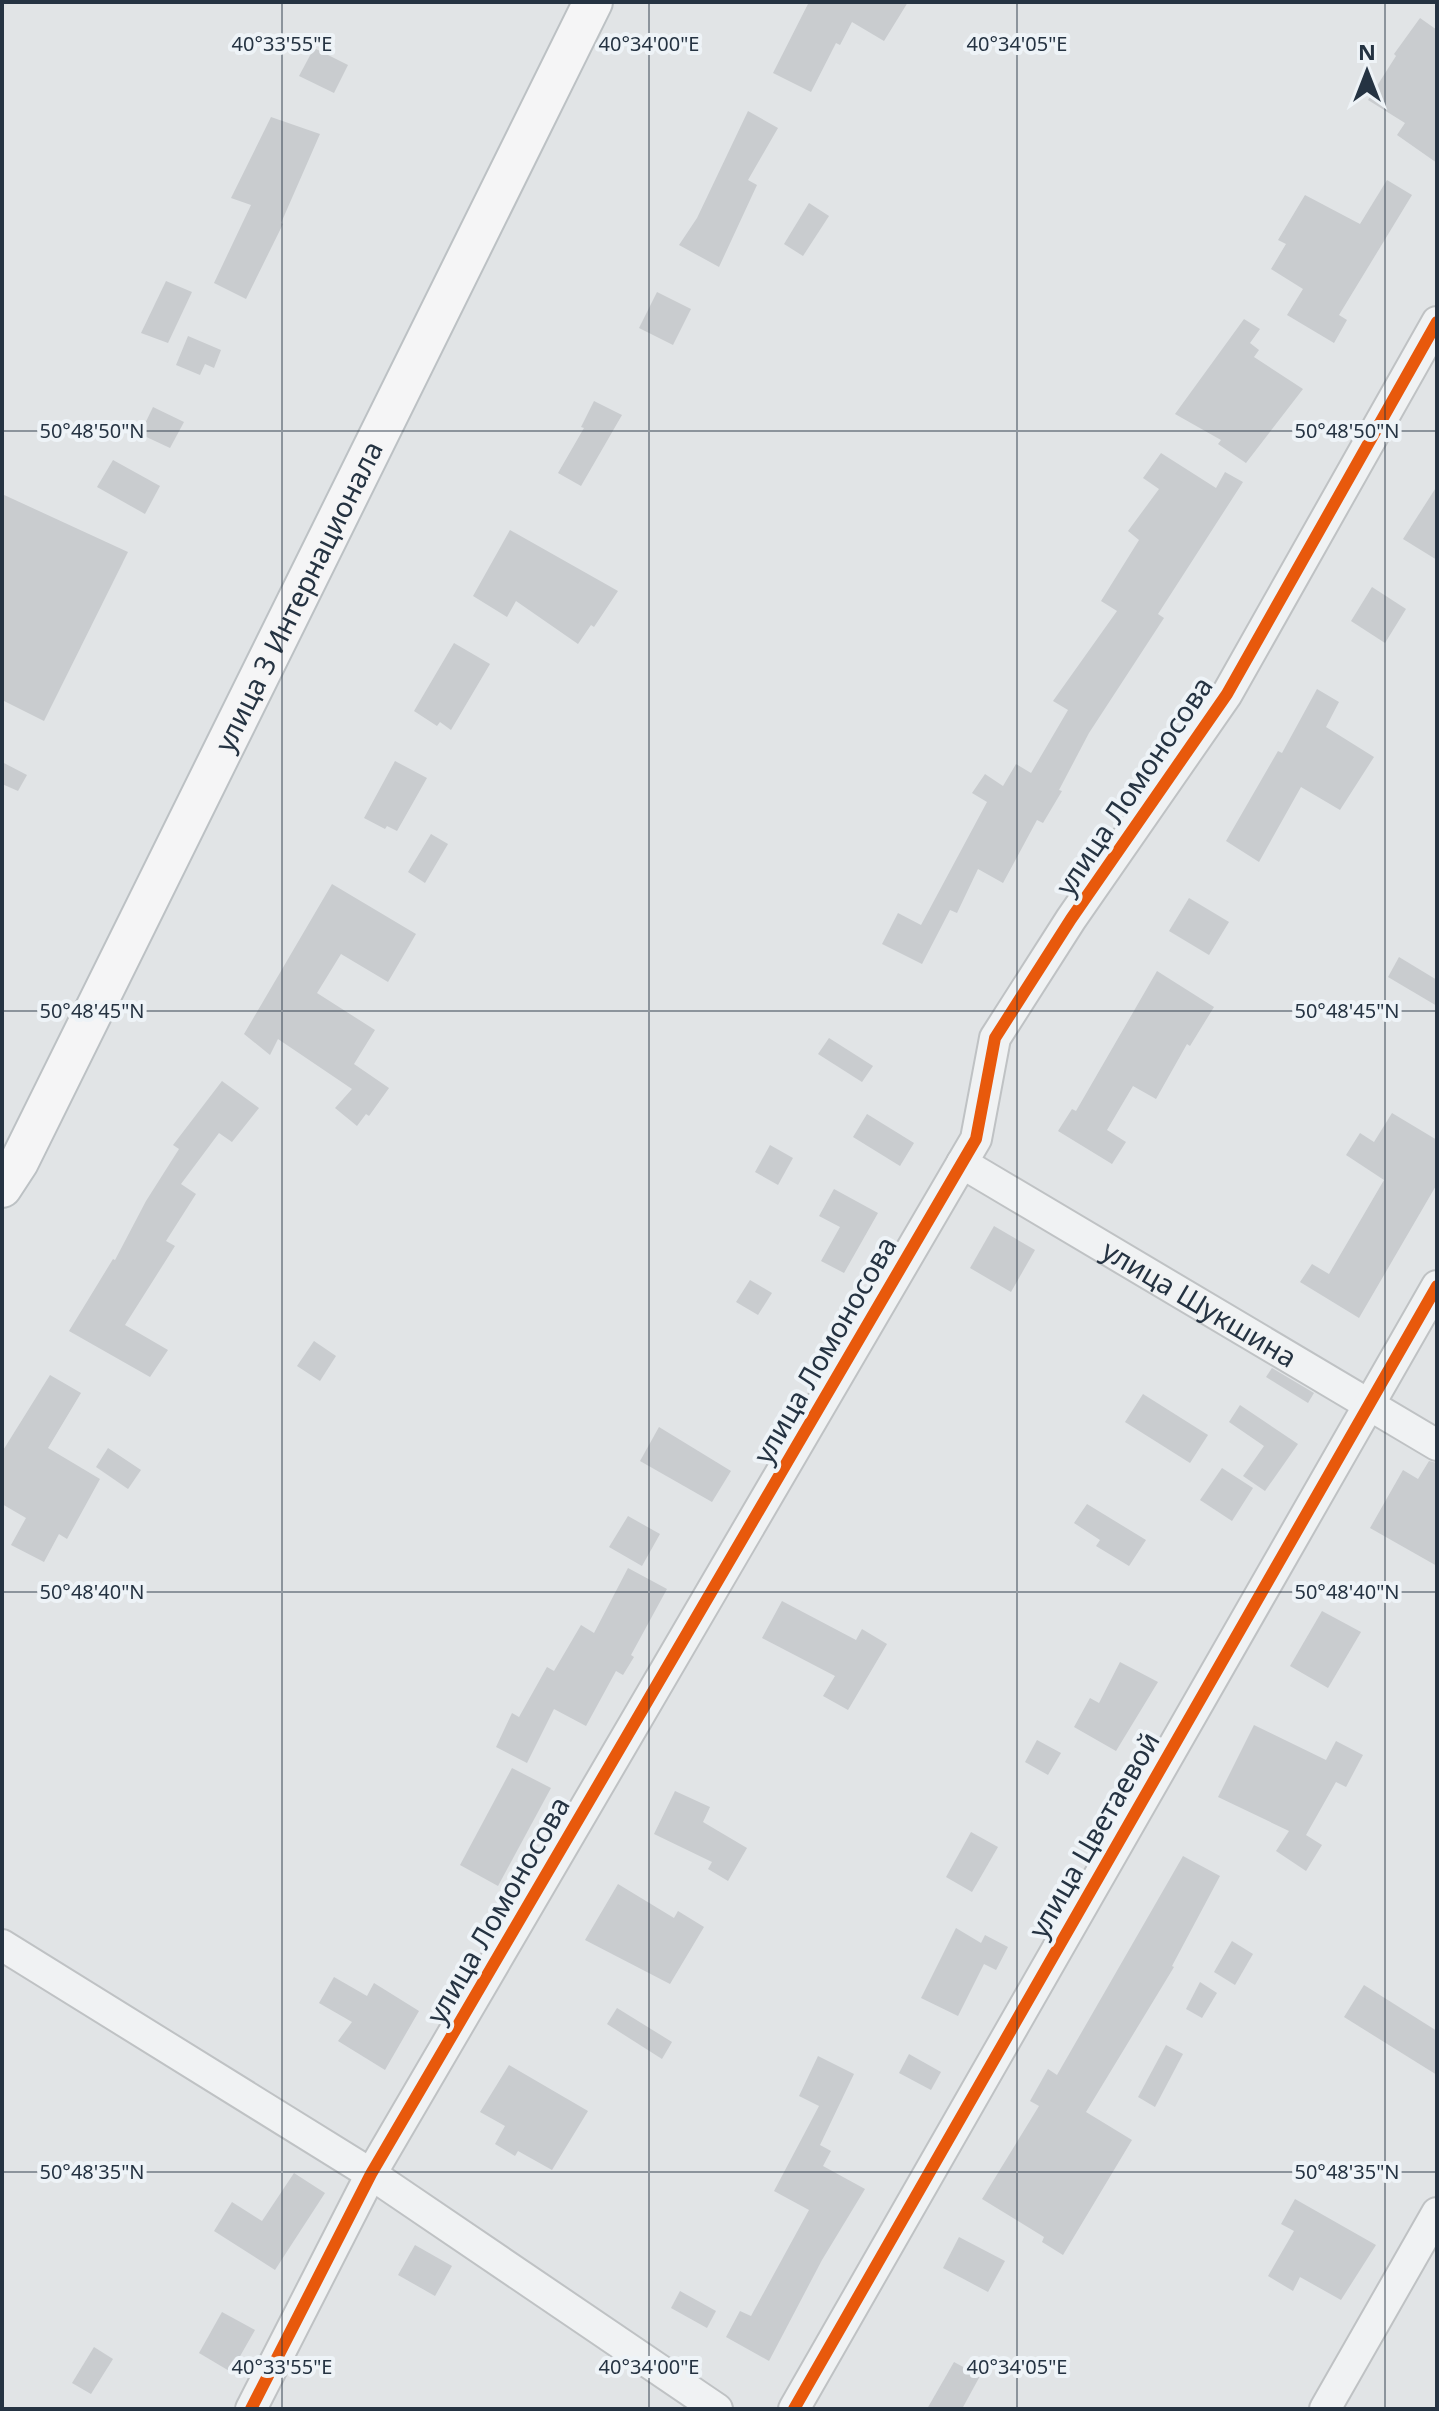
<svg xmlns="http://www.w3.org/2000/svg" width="1439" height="2411" viewBox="0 0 1439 2411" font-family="'Noto Sans',sans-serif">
  <rect width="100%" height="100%" fill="#e1e4e6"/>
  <g fill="#c9cccf">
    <path d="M809 2H908L884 41 852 22 840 45 836 43 811 92 773 73Z"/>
    <path d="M1420 18 1437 30V163L1397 135 1405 123 1368 100 1396 56 1394 54Z"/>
    <path d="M314 48 348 65 334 93 299 76Z"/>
    <path d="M748 111 778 128 748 180 757 185 719 267 679 245 697 218Z"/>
    <path d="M271 117 320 134 281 223 283 224 246 299 214 283 251 205 231 198Z"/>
    <path d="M1387 180 1412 195 1339 315 1347 320 1334 343 1287 315 1303 289 1271 269 1286 244 1278 240 1305 195 1360 224Z"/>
    <path d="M809 203 829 216 803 256 784 244Z"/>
    <path d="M166 281 192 292 168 343 141 333Z"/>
    <path d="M657 292 691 309 673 345 639 328Z"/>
    <path d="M1244 319 1260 329 1250 343 1259 350 1254 357 1303 389 1246 463 1218 444 1221 440 1175 414Z"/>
    <path d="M188 336 221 350 214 368 205 364 200 375 176 365Z"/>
    <path d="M594 401 622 415 581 486 558 473 584 428 581 427Z"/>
    <path d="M153 407 184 422 170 448 140 434Z"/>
    <path d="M1161 453 1216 488 1225 472 1243 482 1158 614 1164 618 1089 733 1059 790 1062 791 1043 823 1037 820 1003 883 978 869 957 913 950 910 922 964 882 944 898 913 921 925 987 802 972 793 985 774 1003 786 1016 764 1031 773 1068 710 1053 701 1117 611 1101 601 1139 540 1128 531 1159 489 1143 478Z"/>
    <path d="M113 460 160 486 145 514 97 487Z"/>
    <path d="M1437 486V560L1403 539Z"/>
    <path d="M2 494 128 552 44 721 2 700Z"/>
    <path d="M510 530 618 591 594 627 591 625 578 644 516 601 507 617 473 596Z"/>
    <path d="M1372 587 1406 609 1385 643 1351 621Z"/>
    <path d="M454 643 490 664 451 730 440 722 437 726 414 711Z"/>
    <path d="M1317 689 1339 702 1326 727 1374 757 1340 810 1301 787 1259 862 1226 841 1278 751 1282 753Z"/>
    <path d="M395 761 427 778 397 831 387 826 385 829 364 818Z"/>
    <path d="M2 762 27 775 18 791 2 784Z"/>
    <path d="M431 834 448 844 425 883 408 872Z"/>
    <path d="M332 884 416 934 388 982 341 954 317 993 375 1030 354 1064 389 1088 369 1116 366 1114 357 1126 335 1108 352 1089 278 1039 270 1055 244 1034Z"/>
    <path d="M1189 898 1229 922 1209 955 1169 931Z"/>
    <path d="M1399 957 1437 980V1006L1388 977Z"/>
    <path d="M1157 971 1214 1007 1190 1046 1187 1044 1156 1099 1133 1086 1107 1130 1126 1142 1112 1164 1058 1131 1072 1109 1076 1111Z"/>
    <path d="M829 1038 873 1066 862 1082 818 1054Z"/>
    <path d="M222 1081 259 1108 232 1142 219 1133 181 1184 196 1194 166 1241 175 1246 125 1325 168 1350 150 1377 69 1331 113 1259 115 1260 146 1201 179 1149 173 1145Z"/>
    <path d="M1392 1113 1437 1140V1184L1359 1318 1300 1282 1312 1264 1329 1274 1384 1180 1346 1155 1360 1133 1374 1142Z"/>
    <path d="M867 1114 914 1143 900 1166 853 1137Z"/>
    <path d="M770 1145 793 1158 778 1185 755 1172Z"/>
    <path d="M834 1189 878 1213 844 1273 821 1261 840 1227 819 1216Z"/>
    <path d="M994 1226 1035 1250 1011 1292 970 1268Z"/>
    <path d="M750 1280 772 1293 758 1315 736 1302Z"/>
    <path d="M314 1341 336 1356 320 1381 297 1366Z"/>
    <path d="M1272 1368 1314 1393 1308 1403 1266 1377Z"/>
    <path d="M50 1375 81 1393 48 1448 100 1479 67 1539 59 1534 44 1562 11 1545 26 1518 2 1504V1452Z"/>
    <path d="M1143 1394 1208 1435 1190 1463 1125 1422Z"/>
    <path d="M1240 1405 1298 1444 1265 1491 1243 1476 1264 1446 1229 1422Z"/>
    <path d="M659 1427 731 1471 712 1502 640 1461Z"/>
    <path d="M108 1448 141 1470 128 1489 96 1467Z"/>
    <path d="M1429 1461 1437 1463V1566L1370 1528 1403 1470 1418 1479Z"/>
    <path d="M1222 1468 1253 1488 1232 1521 1200 1500Z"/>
    <path d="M1087 1504 1146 1540 1129 1566 1096 1546 1100 1540 1074 1523Z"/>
    <path d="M628 1516 660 1534 642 1566 609 1547Z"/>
    <path d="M628 1568 667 1589 631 1655 634 1657 623 1675 616 1671 586 1726 554 1709 527 1763 496 1747 512 1713 519 1717 547 1667 554 1671 581 1625 594 1633Z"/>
    <path d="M782 1601 856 1640 862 1629 887 1644 848 1710 823 1696 835 1676 762 1638Z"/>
    <path d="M1322 1611 1361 1632 1328 1688 1290 1666Z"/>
    <path d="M1120 1662 1158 1682 1116 1751 1074 1727 1090 1698 1099 1703Z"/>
    <path d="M1254 1725 1326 1760 1336 1741 1363 1755 1346 1787 1336 1782 1306 1835 1322 1845 1306 1871 1276 1851 1289 1831 1218 1797Z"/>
    <path d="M1037 1740 1061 1753 1048 1775 1025 1762Z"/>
    <path d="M512 1768 551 1788 498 1886 460 1865Z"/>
    <path d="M675 1791 710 1807 703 1822 747 1848 728 1881 708 1869 712 1862 654 1834Z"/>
    <path d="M971 1832 998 1847 972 1892 946 1877Z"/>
    <path d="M1183 1856 1220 1876 1172 1966 1174 1967 1086 2112 1132 2140 1063 2255 1042 2242 1044 2237 982 2199 1039 2106 1030 2101 1048 2069 1057 2075Z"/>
    <path d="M618 1884 674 1918 678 1911 704 1927 670 1984 585 1940Z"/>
    <path d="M956 1928 981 1943 985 1935 1008 1947 996 1970 984 1964 958 2016 921 1998Z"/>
    <path d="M1232 1941 1253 1954 1235 1985 1214 1972Z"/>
    <path d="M334 1977 367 1996 374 1983 419 2011 385 2070 338 2041 352 2022 319 2003Z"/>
    <path d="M1200 1982 1217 1993 1202 2018 1186 2009Z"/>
    <path d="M1364 1985 1437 2031V2075L1344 2017Z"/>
    <path d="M617 2008 672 2042 662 2059 607 2024Z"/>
    <path d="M1166 2045 1183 2054 1155 2107 1138 2097Z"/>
    <path d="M909 2054 941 2072 931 2090 899 2073Z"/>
    <path d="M818 2056 854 2074 820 2145 831 2151 823 2166 865 2189 822 2260 769 2361 726 2337 740 2311 751 2316 809 2210 774 2191 819 2106 799 2096Z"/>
    <path d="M509 2065 588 2111 552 2170 518 2151 515 2156 495 2144 505 2126 480 2112Z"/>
    <path d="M294 2173 325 2193 275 2270 214 2231 232 2202 262 2221Z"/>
    <path d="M1295 2199 1376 2245 1341 2300 1300 2277 1293 2291 1268 2276 1294 2231 1281 2224Z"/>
    <path d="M959 2237 1005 2261 988 2292 943 2268Z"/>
    <path d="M415 2245 452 2266 435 2296 398 2275Z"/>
    <path d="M680 2291 716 2311 707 2328 671 2308Z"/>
    <path d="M222 2312 255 2330 231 2372 199 2353Z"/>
    <path d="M94 2347 113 2359 91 2394 72 2383Z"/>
    <path d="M954 2362 980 2376 962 2409H927Z"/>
  </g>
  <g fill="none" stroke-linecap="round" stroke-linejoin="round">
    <g stroke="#bfc2c4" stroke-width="34">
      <g id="minor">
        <path id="s1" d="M962 1163 1437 1445"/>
        <path d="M2 1945 371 2174 717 2409"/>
        <path d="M251 2409 371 2174 976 1139 995 1038 1071 919 1227 694 1437 322"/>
        <path d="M794 2409 1437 1286"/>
        <path d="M1325 2409 1437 2213"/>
      </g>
    </g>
    <g stroke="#bcc1c4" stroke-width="42">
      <g id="major">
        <path id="s2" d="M2 1188 19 1162 593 2"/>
      </g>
    </g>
    <use href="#minor" stroke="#f0f2f3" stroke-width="30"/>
    <use href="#major" stroke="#f5f5f6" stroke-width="38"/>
    <g stroke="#eef3f7" stroke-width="17">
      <g id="cycleway">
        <path d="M251 2409 371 2174 976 1139 995 1038 1071 919 1227 694 1437 322"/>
        <path d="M794 2409 1437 1286"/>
      </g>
    </g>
    <use href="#cycleway" stroke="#e8590c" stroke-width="12"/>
  </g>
  <path fill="none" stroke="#253342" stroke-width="2" stroke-opacity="0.45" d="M282 2V2409M649 2V2409M1017 2V2409M1385 2V2409M2 431H1437M2 1011H1437M2 1592H1437M2 2172H1437"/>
  <g text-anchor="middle" stroke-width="8" stroke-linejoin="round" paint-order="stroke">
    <g font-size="28" fill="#253342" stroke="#eef3f7">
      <text dy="10" stroke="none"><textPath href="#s2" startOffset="662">улица 3 Интернационала</textPath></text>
      <text transform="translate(1134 786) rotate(-56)" y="10">улица Ломоносова</text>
      <text dy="10" stroke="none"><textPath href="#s1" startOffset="276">улица Шукшина</textPath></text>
      <text transform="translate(825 1350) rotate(-60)" y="10">улица Ломоносова</text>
      <text transform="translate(1094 1835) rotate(-60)" y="10">улица Цветаевой</text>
      <text transform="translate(498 1910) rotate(-60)" y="10">улица Ломоносова</text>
    </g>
  </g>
  <g font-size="20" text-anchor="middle" fill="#253342" stroke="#eef3f7" stroke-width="8" stroke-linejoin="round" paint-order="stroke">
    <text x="282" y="51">40°33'55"E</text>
    <text x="649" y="51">40°34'00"E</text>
    <text x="1017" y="51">40°34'05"E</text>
    <text x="92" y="438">50°48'50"N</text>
    <text x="1347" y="438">50°48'50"N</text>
    <text x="92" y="1018">50°48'45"N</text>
    <text x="1347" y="1018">50°48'45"N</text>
    <text x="92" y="1599">50°48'40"N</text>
    <text x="1347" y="1599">50°48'40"N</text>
    <text x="92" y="2179">50°48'35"N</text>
    <text x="1347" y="2179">50°48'35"N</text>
    <text x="282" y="2374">40°33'55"E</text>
    <text x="649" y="2374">40°34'00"E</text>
    <text x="1017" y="2374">40°34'05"E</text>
  </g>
  <rect width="1439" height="2411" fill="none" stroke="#253342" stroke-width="8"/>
  <g transform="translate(1367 72)" stroke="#eef3f7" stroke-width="6" paint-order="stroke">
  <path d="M0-6L14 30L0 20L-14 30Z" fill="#253342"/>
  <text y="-12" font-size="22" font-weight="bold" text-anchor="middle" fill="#253342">N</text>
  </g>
</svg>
